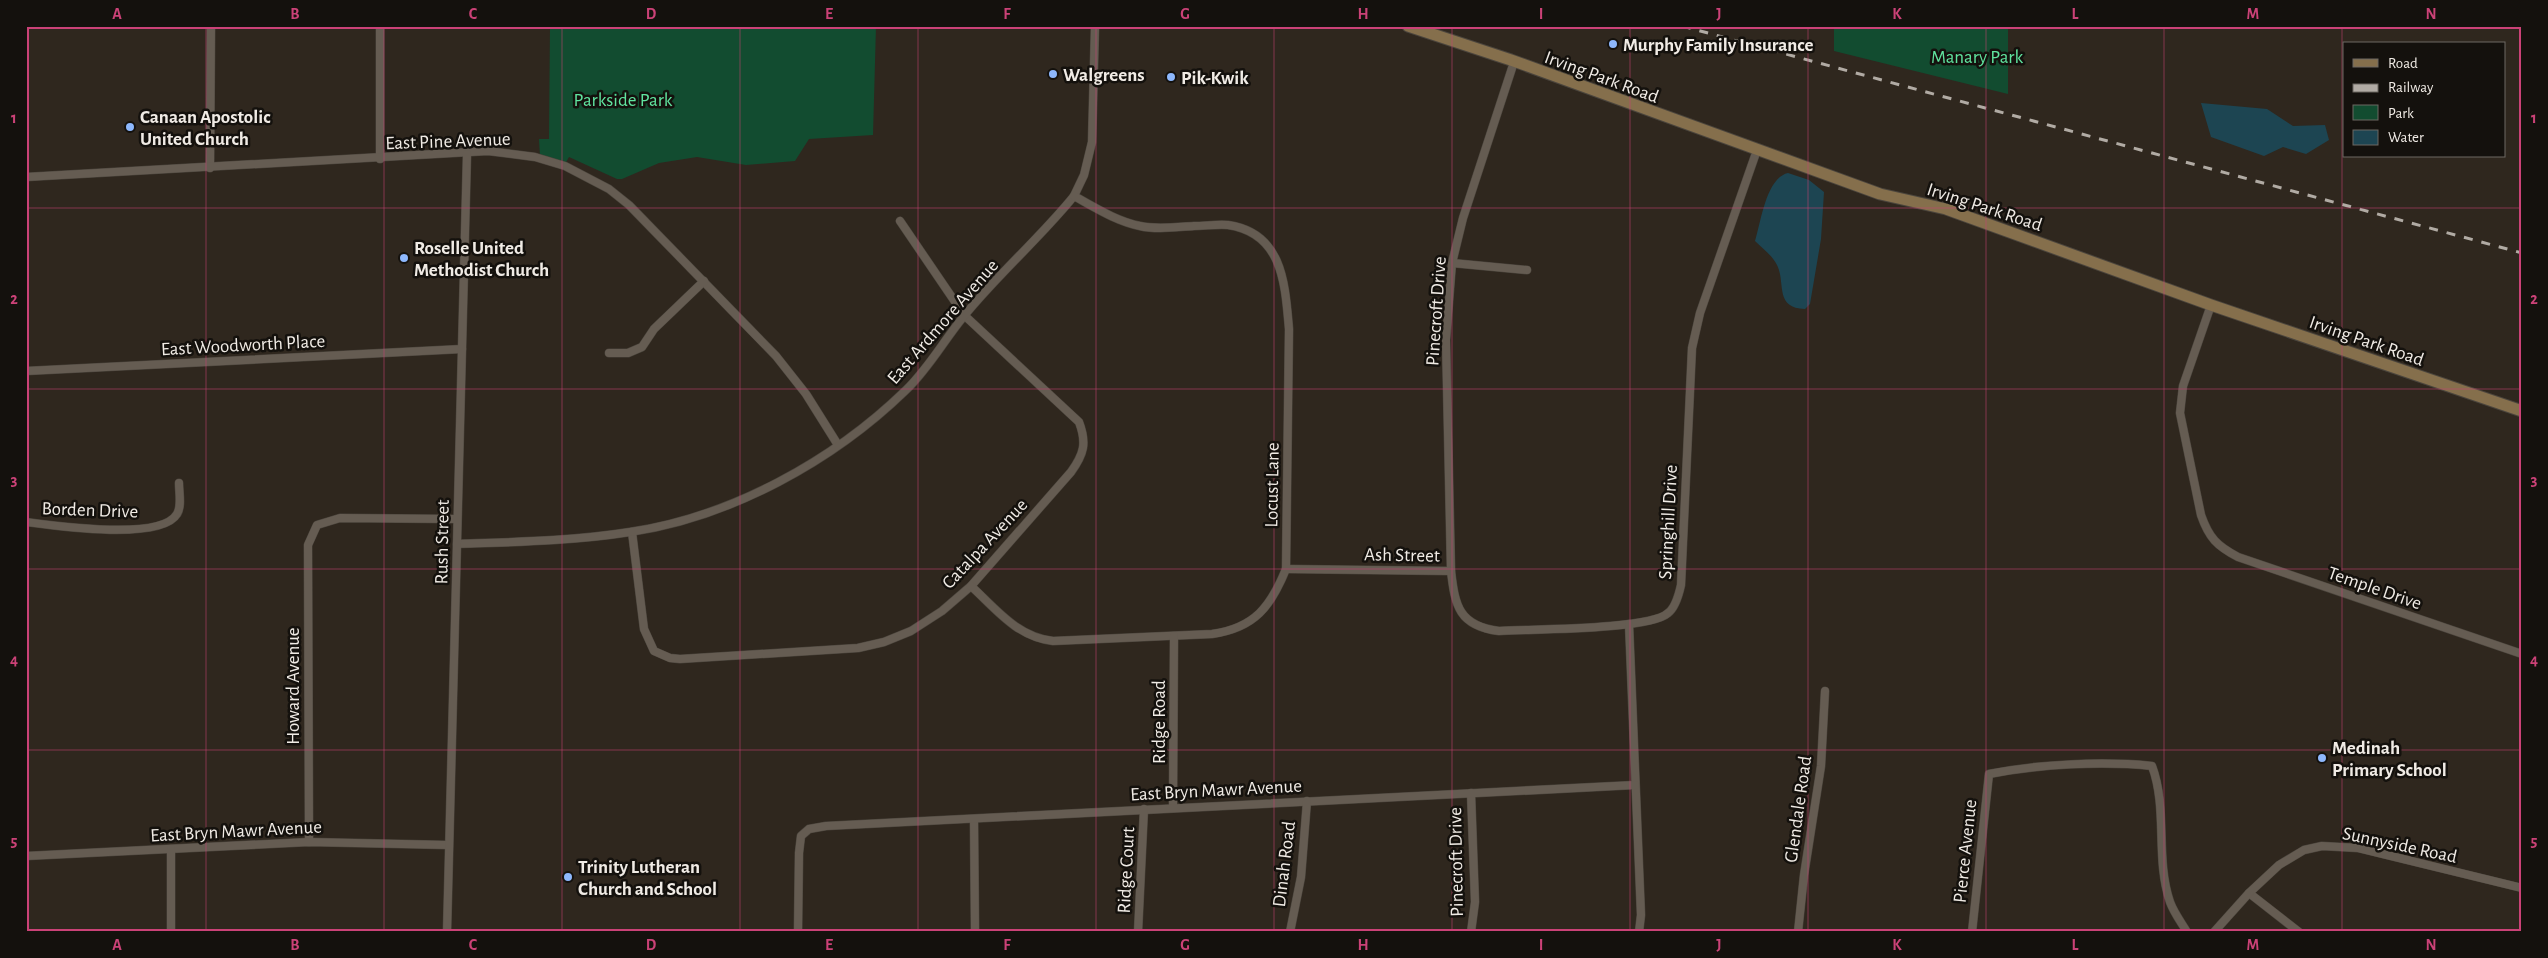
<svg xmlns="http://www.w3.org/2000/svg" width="2548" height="958" viewBox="0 0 2548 958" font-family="'Alegreya Sans',sans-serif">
  <rect width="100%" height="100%" fill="#2f271e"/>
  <g fill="#124c30">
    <path d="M550 26H876L873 135 809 139 795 161 746 165 697 157 659 163 622 179H617L569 157 565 164 540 156 539 139H549Z"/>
    <path d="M1834 26H2008V94L1834 51Z"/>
  </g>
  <g fill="#1d4552">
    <path d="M2201 103 2267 109 2293 126 2325 125 2329 140 2306 154 2283 147 2264 156 2211 137Z"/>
    <path d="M1788 173 1809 180 1824 192 1821 239 1810 304 1805 309C1774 308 1786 283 1777 265 1772 255 1762 248 1755 241 1761 222 1766 178 1788 173Z"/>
  </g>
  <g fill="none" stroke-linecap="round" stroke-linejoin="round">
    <g stroke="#4b453d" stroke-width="9">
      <g id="minor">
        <path d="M380 26V159"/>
        <path d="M1514 62 1463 218 1452 263 1446 340 1451 571C1455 606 1459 626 1499 631 1530 629 1650 630 1668 613 1675 608 1679 594 1681 585L1692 348 1700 313 1757 150"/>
        <path d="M210 168 211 26"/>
        <path d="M26 177 488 151 535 157 565 166 609 189 629 205 776 356 806 394 838 445"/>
        <path d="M1452 263 1527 270"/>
        <path d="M2211 305 2183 386 2180 413 2201 515C2209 538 2217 546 2238 557L2522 654"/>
        <path d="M609 353H628L642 347 654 329 704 281"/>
        <path d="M26 371 462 349"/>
        <path d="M26 522C56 526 161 541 177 514 182 506 179 493 179 483"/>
        <path d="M632 532 644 629 654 651 670 658 680 659 858 648 884 642 911 631 942 611 971 586 1071 472C1084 454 1087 443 1079 422L964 315 900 221"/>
        <path d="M457 544C515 542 573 541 630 532 731 517 833 461 906 390 929 368 944 340 964 316 998 274 1040 238 1074 196L1084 175 1092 142 1095 26"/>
        <path d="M1286 569 1451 571"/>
        <path d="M971 586C996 609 1017 637 1053 641L1212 634C1255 628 1271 606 1286 569L1289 329C1285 284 1283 233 1228 225 1217 224 1205 226 1194 226 1176 227 1157 230 1140 226 1116 221 1096 208 1074 196"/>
        <path d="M1629 624 1641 915 1639 932"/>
        <path d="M1471 793 1475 902 1471 932"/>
        <path d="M1173 808 1174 636"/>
        <path d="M974 819 975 932"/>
        <path d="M309 842 308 545 317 525 340 518 457 519"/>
        <path d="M26 856 309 842 448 845"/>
        <path d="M2249 893 2299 932"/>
        <path d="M171 932V849"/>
        <path d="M447 932 467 154"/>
        <path d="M798 932 799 853 801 836 809 829 826 826 1635 785"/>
        <path d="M1138 932 1144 809"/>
        <path d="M1290 932 1301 877 1307 801"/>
        <path d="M1798 932 1804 875 1821 766 1825 691"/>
        <path d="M1972 932 1989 774C2038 764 2103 761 2152 766 2168 809 2155 858 2170 902 2174 913 2181 922 2187 932"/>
        <path d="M2214 932 2249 893 2279 865 2304 850 2322 846 2358 848 2522 888"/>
      </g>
    </g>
    <g stroke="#4b453d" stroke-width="13">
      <path id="secondary" d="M1408 26 1511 60 1880 194 1946 209 2211 305 2522 411"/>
    </g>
    <use href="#minor" stroke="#655c52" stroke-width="8"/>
    <use href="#secondary" stroke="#856f4c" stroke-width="11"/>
    <path stroke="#b1aba4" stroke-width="3" stroke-dasharray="9 9" stroke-linecap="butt" d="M1682 26 2522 253"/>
  </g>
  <path fill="none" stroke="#cb4277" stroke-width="1" stroke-opacity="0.55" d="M206 26V932M384 26V932M562 26V932M740 26V932M918 26V932M1096 26V932M1274 26V932M1452 26V932M1630 26V932M1808 26V932M1986 26V932M2164 26V932M2342 26V932M26 208H2522M26 389H2522M26 569H2522M26 750H2522"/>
  <g fill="#8eb8fd" stroke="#14110d" stroke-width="2">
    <circle cx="1613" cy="44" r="5"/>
    <circle cx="1053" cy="74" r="5"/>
    <circle cx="1171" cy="77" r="5"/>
    <circle cx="130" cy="127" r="5"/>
    <circle cx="404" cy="258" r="5"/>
    <circle cx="2322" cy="758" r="5"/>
    <circle cx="568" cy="877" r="5"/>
  </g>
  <g text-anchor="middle" stroke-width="5" stroke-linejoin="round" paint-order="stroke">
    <g font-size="19" font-weight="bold" fill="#f0ebe5" stroke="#14110d" text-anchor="start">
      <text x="1623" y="51">Murphy Family Insurance</text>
      <text x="1063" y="81">Walgreens</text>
      <text x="1181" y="84">Pik-Kwik</text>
      <text x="140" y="123">Canaan Apostolic<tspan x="140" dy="22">United Church</tspan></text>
      <text x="414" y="254">Roselle United<tspan x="414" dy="22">Methodist Church</tspan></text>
      <text x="2332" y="754">Medinah<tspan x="2332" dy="22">Primary School</tspan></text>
      <text x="578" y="873">Trinity Lutheran<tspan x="578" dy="22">Church and School</tspan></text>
    </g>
    <g font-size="19" fill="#60e49f" stroke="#14110d">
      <text x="1977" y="63">Manary Park</text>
      <text x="623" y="106">Parkside Park</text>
    </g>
    <g font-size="19" fill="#f0ebe5" stroke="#14110d">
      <text transform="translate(1602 76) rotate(20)" y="7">Irving Park Road</text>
      <text transform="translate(448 140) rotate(-2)" y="7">East Pine Avenue</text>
      <text transform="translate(1985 206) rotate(18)" y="7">Irving Park Road</text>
      <text transform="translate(1435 311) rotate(-86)" y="7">Pinecroft Drive</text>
      <text transform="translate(942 321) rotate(-49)" y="7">East Ardmore Avenue</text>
      <text transform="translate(2367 340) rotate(19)" y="7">Irving Park Road</text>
      <text transform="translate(243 344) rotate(-3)" y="7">East Woodworth Place</text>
      <text transform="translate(1271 485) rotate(-89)" y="7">Locust Lane</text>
      <text transform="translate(90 509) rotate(2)" y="7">Borden Drive</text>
      <text transform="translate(1667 522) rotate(-87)" y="7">Springhill Drive</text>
      <text transform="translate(441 542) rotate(-89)" y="7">Rush Street</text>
      <text transform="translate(984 543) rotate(-47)" y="7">Catalpa Avenue</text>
      <text transform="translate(1402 554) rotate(1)" y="7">Ash Street</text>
      <text transform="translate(2375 587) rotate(19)" y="7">Temple Drive</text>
      <text transform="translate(292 686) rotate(-90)" y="7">Howard Avenue</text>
      <text transform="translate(1158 722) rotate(-90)" y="7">Ridge Road</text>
      <text transform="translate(1216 789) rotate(-3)" y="7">East Bryn Mawr Avenue</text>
      <text transform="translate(1797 809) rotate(-82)" y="7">Glendale Road</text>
      <text transform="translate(236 830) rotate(-3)" y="7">East Bryn Mawr Avenue</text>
      <text transform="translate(2400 844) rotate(12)" y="7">Sunnyside Road</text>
      <text transform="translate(1964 851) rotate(-84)" y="7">Pierce Avenue</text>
      <text transform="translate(1455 862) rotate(-91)" y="7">Pinecroft Drive</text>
      <text transform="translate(1283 864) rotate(-83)" y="7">Dinah Road</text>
      <text transform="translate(1125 870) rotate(-87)" y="7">Ridge Court</text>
    </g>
  </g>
  <rect width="2548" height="958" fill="none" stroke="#14110d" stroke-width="55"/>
  <rect x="2343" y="42" width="162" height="115" fill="#14110d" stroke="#6c6863"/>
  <rect x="2353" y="59" width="25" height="8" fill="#856f4c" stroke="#6c6863"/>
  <text x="2388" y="68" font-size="15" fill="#f0ebe5">Road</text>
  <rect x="2353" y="84" width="25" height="8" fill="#b1aba4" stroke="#6c6863"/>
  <text x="2388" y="92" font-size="15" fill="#f0ebe5">Railway</text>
  <rect x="2353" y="105" width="25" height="15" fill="#124c30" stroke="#6c6863"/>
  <text x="2388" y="118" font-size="15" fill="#f0ebe5">Park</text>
  <rect x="2353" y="130" width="25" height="15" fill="#1d4552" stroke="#6c6863"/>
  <text x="2388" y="142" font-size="15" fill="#f0ebe5">Water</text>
  <rect x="28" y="28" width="2492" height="902" fill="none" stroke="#cb4277" stroke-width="2"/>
  <g font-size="16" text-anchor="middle" font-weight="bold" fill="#cb4277">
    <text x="117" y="19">A</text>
    <text x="295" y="19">B</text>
    <text x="473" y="19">C</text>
    <text x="651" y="19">D</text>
    <text x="829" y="19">E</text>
    <text x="1007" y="19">F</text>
    <text x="1185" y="19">G</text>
    <text x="1363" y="19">H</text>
    <text x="1541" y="19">I</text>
    <text x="1719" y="19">J</text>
    <text x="1897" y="19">K</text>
    <text x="2075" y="19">L</text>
    <text x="2253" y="19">M</text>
    <text x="2431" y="19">N</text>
    <text x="14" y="123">1</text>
    <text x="2534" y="123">1</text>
    <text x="14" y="304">2</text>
    <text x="2534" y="304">2</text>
    <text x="14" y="485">3</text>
    <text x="2534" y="485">3</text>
    <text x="14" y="665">4</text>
    <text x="2534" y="665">4</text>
    <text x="14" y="846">5</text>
    <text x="2534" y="846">5</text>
    <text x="117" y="950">A</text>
    <text x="295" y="950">B</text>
    <text x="473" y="950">C</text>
    <text x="651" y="950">D</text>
    <text x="829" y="950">E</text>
    <text x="1007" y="950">F</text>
    <text x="1185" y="950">G</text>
    <text x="1363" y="950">H</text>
    <text x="1541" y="950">I</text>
    <text x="1719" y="950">J</text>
    <text x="1897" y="950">K</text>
    <text x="2075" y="950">L</text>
    <text x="2253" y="950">M</text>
    <text x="2431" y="950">N</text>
  </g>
</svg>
